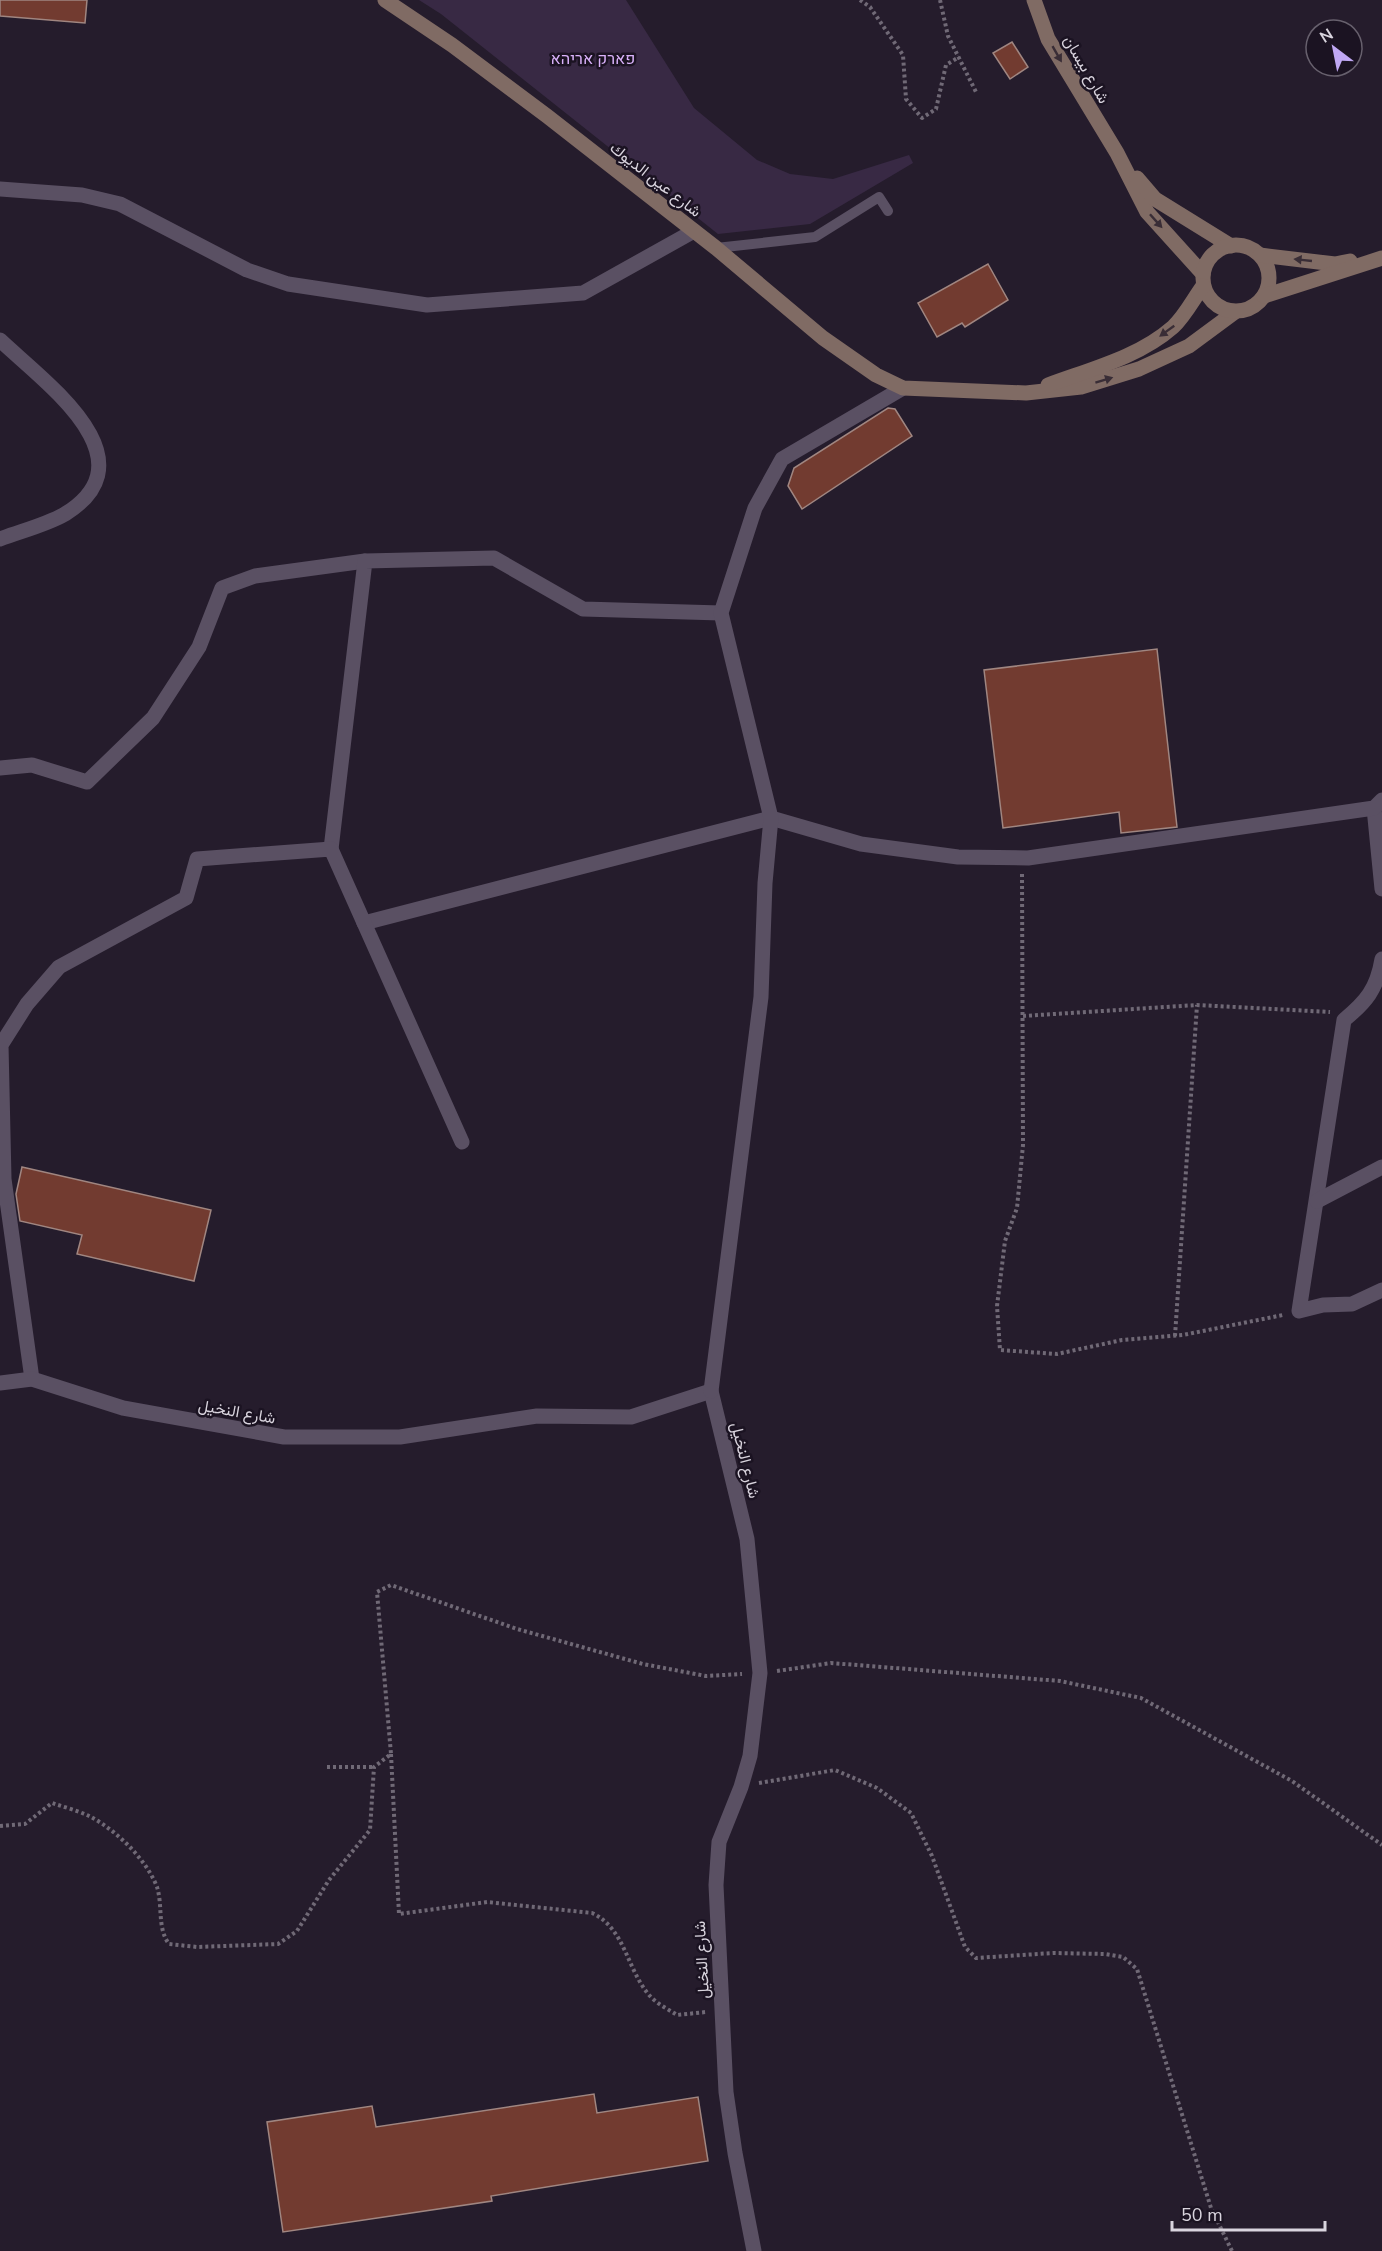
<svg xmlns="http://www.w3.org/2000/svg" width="1382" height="2251" viewBox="0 0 1382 2251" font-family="'Nunito Sans',Vazirmatn,Heebo,sans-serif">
  <rect width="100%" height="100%" fill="#251c2c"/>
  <path fill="#382944" d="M419 0H626L694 108 757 160 790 174 833 179 909 155 913 163 810 224 718 234 441 14Z"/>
  <g fill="#723b30" stroke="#a08681" stroke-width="1.5">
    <path d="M0 0H87L85 23 0 16Z"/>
    <path d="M1012 42 1028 67 1010 79 993 53Z"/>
    <path d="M988 264 1008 300 965 327 962 323 937 337 918 303Z"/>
    <path d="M888 408 895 409 912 436 802 509 788 486 794 468Z"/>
    <path d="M1157 649 1177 827 1121 833 1119 812 1003 828 984 670Z"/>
    <path d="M22 1167 211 1210 194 1281 77 1254 82 1235 20 1221 16 1194Z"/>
    <path d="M594 2094 597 2113 698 2097 708 2161 491 2196 492 2201 283 2232 267 2122 372 2106 376 2127Z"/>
  </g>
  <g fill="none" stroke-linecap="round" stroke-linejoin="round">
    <g stroke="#706976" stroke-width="4" stroke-dasharray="3 3" stroke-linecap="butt">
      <path d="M860 0 870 7 903 55 906 99 922 118 936 109 946 65 959 57"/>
      <path d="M940 0 948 36 977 94"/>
      <path d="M1022 874 1023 1145 1017 1208 1005 1241 997 1306 1000 1350 1057 1354 1122 1340 1183 1335 1283 1315"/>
      <path d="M1023 1016 1197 1005 1330 1012"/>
      <path d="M1175 1336 1197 1005"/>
      <path d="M777 1671 831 1663 1060 1681 1141 1698 1292 1781 1382 1845"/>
      <path d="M391 1754 399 1914 487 1902 592 1913C626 1929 626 1969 650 1996 657 2004 668 2009 677 2015L706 2012"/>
      <path d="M327 1767H374"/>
      <path d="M759 1783 835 1770 877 1788 911 1813 932 1856 965 1947 976 1958 1053 1953 1105 1954 1123 1957 1137 1969 1211 2208 1232 2251"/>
      <path d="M0 1826 25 1824 52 1803C64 1807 79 1811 91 1817 117 1831 146 1859 157 1887 163 1906 157 1928 169 1944L197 1947 278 1944 297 1931 329 1880 370 1830 374 1767 391 1754 377 1592 391 1585 517 1629 643 1664 706 1676 742 1674"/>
    </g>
    <path stroke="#5a5063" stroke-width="10" d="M716 248 815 237 879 197 888 211"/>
    <g stroke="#5a5063" stroke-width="15">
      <path d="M0 189 82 195 120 204 247 270 288 284 427 305 583 293 694 231"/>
      <path d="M0 340C44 382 154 459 65 514 46 525 21 531 0 539"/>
      <path d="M0 768 32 765 87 782 153 718 199 647 222 588 255 576 365 561"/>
      <path d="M1374 808 1382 889"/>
      <path d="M331 849 365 561 494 558 583 609 721 613"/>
      <path d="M364 923 771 818 861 844 958 857 1028 858 1374 808 1382 800"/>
      <path d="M1382 959C1377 989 1366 1002 1344 1020L1299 1311 1323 1305 1352 1304 1382 1290"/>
      <path d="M1317 1201 1382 1167"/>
      <path d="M32 1379 4 1179 1 1045 27 1004 59 967 186 898 197 859 331 849 462 1142"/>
      <path d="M0 1383 32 1379 123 1408 284 1437H400L537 1416 631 1417 711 1391 747 1539 760 1673 750 1756 741 1787 719 1842 716 1885 726 2092 735 2153 754 2251"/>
      <path d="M711 1391 761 997 765 883 771 818 721 613 755 508 782 459 903 388"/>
    </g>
    <g stroke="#806b64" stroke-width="15">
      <path d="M385 0 452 45 547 116 716 248 823 338 876 375 903 388 1026 393 1081 387 1139 369 1189 346 1235 312"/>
      <path d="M1034 0 1048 39 1117 153 1147 212 1203 274"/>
      <path d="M1137 178 1155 199 1231 246"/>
      <circle cx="1236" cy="278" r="33"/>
      <path d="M1260 255 1335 264 1350 261"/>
      <path d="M1264 296 1382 258"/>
      <path d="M1048 385C1091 369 1139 357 1173 327 1185 316 1194 298 1203 286"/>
    </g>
  </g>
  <defs><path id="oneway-solid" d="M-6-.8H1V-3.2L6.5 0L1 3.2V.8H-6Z" transform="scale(1.5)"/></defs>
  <g fill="#392d36">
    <use href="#oneway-solid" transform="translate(1057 54) rotate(60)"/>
    <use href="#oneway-solid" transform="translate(1156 221) rotate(48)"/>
    <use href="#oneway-solid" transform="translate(1303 260) rotate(-174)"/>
    <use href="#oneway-solid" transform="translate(1167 331) rotate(144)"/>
    <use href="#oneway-solid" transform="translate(1104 380) rotate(-17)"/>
  </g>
  <g text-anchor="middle" stroke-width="5" stroke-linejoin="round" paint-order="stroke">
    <g font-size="16" fill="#dab2fb" stroke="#1b1322">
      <text x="593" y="64">פארק אריהא</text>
    </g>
    <g font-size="16" fill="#d9d4de" stroke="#1b1322">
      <text transform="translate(1087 69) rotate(60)" y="6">شارع بيسان</text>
      <text transform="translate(656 179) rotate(38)" y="6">شارع عين الديوك</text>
      <text transform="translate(237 1411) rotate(10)" y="6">شارع النخيل</text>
      <text transform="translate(746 1460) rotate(76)" y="6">شارع النخيل</text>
      <text transform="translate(701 1960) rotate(-93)" y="6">شارع النخيل</text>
    </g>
  </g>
  <g transform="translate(1334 48) rotate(328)"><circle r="28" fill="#1b1322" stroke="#67606d" stroke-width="1.5"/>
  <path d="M0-4.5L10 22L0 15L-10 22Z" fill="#c0a8f4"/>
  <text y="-9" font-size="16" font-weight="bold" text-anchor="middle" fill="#d9d4de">N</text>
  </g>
  <path d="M1172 2221v9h153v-9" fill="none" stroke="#d9d4de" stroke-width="3"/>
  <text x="1181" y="2221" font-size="18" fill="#d9d4de" stroke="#1b1322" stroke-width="4.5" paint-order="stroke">50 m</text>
</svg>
